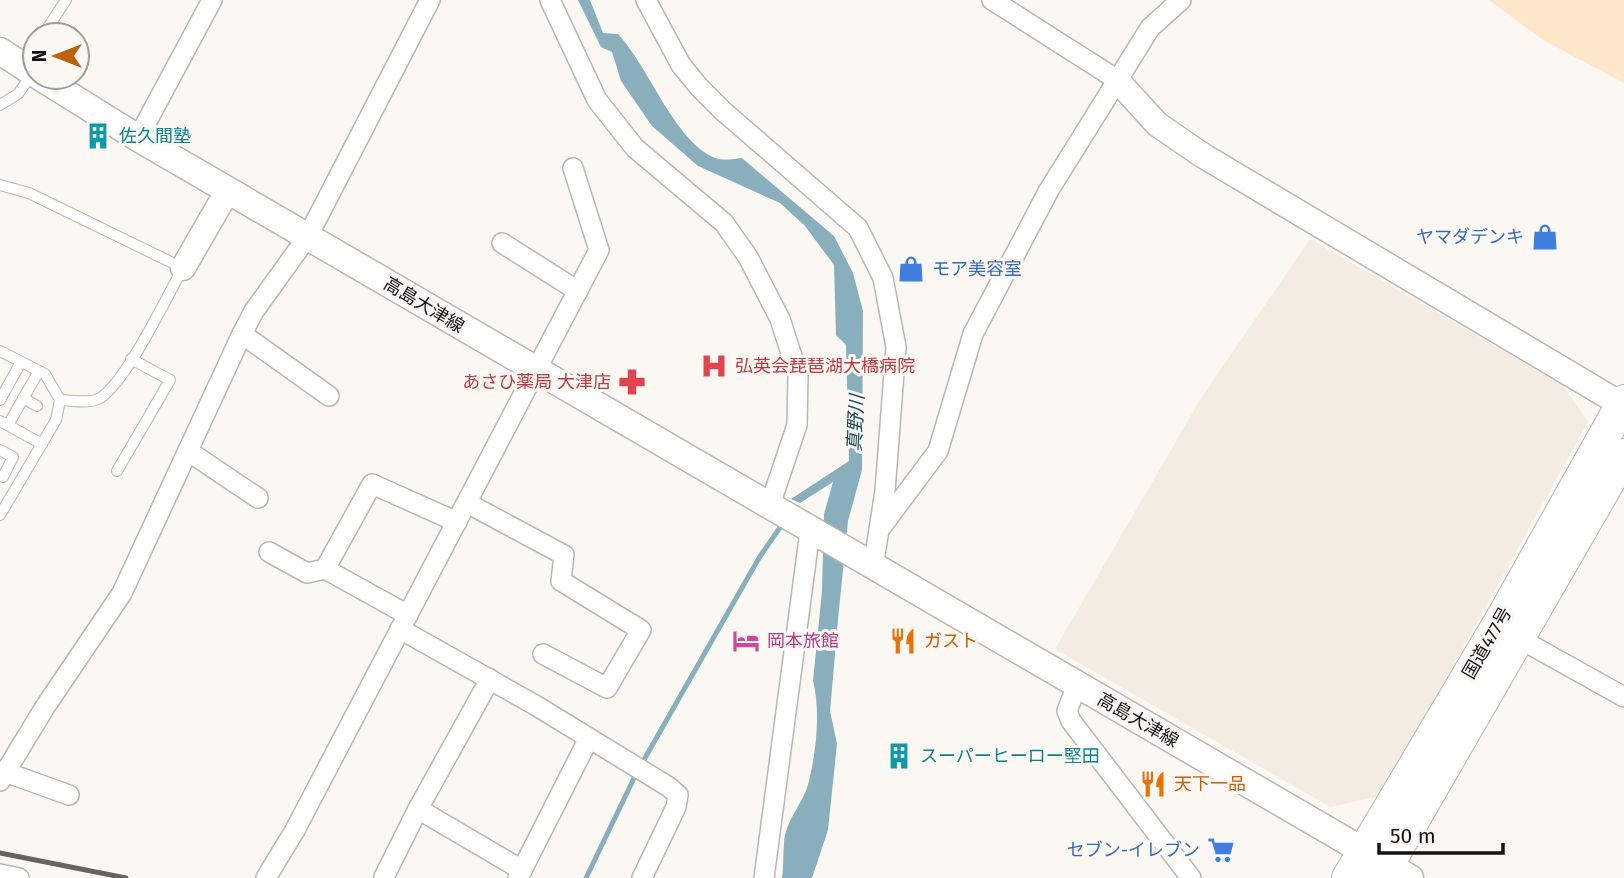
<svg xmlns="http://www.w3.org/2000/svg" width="1624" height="878" font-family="'Fira Sans','Noto Sans JP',sans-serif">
<rect width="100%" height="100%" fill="#fbf8f4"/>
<!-- built -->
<path fill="#f4ebe2" d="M1310,239l253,146 25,37 -207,374 -51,11 -275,-158 145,-249z"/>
<!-- green -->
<path fill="#fee6ca" d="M1489,0h135v83l-81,-43z"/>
<!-- water -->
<path fill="#89aebc" d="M578,0h12l13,33 15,1c31,33 57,108 97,124 7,3 19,1 27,0l92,78 19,37 10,38 -1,159 -14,51 -9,88 -9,102 7,33 -9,86 -16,48h-30c2,-11 1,-36 3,-43 4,-18 18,-33 23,-50 8,-31 13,-74 5,-104l9,-90 2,-77 9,-32 -33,21 -9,-4 58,-38 -3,-116 -10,-10 -2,-70 -29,-39 -25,-23 -82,-37 -46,-40 -31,-45 -9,-29 -11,-5z"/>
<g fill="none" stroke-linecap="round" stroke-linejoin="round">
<!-- stream -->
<g stroke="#89aebc" stroke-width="5">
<path d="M641,765l118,-207 24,-35"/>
<path d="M586,878l50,-104"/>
</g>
<!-- service casing -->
<g stroke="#b9b6b3" stroke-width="12">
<g id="service">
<path d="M43,35l23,-35"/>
<path d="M22,66l13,-20"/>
<path d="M0,105l18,-11 14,-20"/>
<path d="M0,185l29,8 154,75c-16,28 -59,119 -85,131 -10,5 -27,1 -38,1"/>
<path d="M0,351l45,23 15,26 -4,20 -56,95"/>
<path d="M23,398l14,8"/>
<path d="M0,400l21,-38"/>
<path d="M0,421l42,23"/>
<path d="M8,425l31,-54"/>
<path d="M0,450l13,7 -10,20"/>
<path d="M117,471l53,-91 -39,-21"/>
</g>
</g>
<!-- minor casing -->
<g stroke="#b9b6b3" stroke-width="22">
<g id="minor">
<path d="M550,0l47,100 38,48 89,75 24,34 32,62 18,56 -1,50 -28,83"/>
<path d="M646,0l35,65 18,22 24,24 135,117 25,50 13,69 -11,144 -12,77"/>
<path d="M992,0l124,79"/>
<path d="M138,138l74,-138"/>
<path d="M502,243l76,48"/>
<path d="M242,334l87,62"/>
<path d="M188,451l70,47"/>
<path d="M467,503l97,52 -3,26 80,49 -34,58 -64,-34"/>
<path d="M882,526l56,-75 35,-117 76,-144 101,-162 31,-28"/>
<path d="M269,552l38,21 18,-4"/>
<path d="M408,615l-83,-46 47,-85 85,38"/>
<path d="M400,629l135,76 134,82 9,8 -2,12 -34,71"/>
<path d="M1520,639l104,58"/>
<path d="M1077,685l-10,26 4,10 120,157"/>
<path d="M5,772l64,23"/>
<path d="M0,781l45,-74 77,-114 120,-259 12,-23 54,-75 122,-236"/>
<path d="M418,809l104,61"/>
<path d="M0,874l19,4"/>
<path d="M384,877l34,-68 72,-130"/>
<path d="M266,878l29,-48 304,-580 -26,-82"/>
<path d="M518,878l71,-140"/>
<path d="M764,878l46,-347"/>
</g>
</g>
<!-- tertiary casing -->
<g stroke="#b9b6b3" stroke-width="27">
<g id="tertiary">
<path d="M1116,79l41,45 45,31 422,251"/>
<path d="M183,268l45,-78"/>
</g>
</g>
<!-- secondary casing -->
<g stroke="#b9b6b3" stroke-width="29">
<g id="secondary">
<path d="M0,51l35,23"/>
<path d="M40,77l98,61 1272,740"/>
</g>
</g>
<!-- trunk casing -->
<g stroke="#b9b6b3" stroke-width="34">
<g id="trunk">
<path d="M1348,878l153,-258 123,-219"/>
<path d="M1380,878l244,-423"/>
</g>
</g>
<!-- service -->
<use href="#service" stroke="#fff" stroke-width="10"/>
<!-- minor -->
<use href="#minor" stroke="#fff" stroke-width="19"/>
<!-- tertiary -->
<use href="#tertiary" stroke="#fff" stroke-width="24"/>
<!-- secondary -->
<use href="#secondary" stroke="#fff" stroke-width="26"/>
<!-- trunk -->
<use href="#trunk" stroke="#fff" stroke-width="32"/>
<!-- rail -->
<path stroke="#666462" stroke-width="5" d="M0,853l126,25"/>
</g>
<!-- icons -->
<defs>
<g id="building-bare" transform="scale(2.1)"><path d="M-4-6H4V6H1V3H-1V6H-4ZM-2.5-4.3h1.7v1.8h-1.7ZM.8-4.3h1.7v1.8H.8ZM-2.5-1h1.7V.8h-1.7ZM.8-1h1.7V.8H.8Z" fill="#0f9aa8" stroke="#fbf8f4" stroke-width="2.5" paint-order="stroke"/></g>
<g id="shop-bare" transform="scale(2.1)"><path d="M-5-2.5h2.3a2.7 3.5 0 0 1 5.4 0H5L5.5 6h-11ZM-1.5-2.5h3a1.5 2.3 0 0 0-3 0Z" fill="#3f7fe0" stroke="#fbf8f4" stroke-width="2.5" paint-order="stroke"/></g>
<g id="hospital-bare" transform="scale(2.1)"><path d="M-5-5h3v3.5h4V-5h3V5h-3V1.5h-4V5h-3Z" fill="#e0444e" stroke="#fbf8f4" stroke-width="2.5" paint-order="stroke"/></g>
<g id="pharmacy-bare" transform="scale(2.1)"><path d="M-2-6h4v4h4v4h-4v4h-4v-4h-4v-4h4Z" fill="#e0444e" stroke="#fbf8f4" stroke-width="2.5" paint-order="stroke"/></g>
<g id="hotel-bare" transform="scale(2.1)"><path d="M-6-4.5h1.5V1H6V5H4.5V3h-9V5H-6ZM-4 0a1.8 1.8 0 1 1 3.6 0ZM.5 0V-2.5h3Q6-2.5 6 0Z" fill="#d1479c" stroke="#fbf8f4" stroke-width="2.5" paint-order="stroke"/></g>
<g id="restaurant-bare" transform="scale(2.1)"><path d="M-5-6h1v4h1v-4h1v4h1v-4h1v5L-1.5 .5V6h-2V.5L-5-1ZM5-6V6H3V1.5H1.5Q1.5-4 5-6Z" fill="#e8710a" stroke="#fbf8f4" stroke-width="2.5" paint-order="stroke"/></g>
<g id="supermarket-bare" transform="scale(2.1)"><path d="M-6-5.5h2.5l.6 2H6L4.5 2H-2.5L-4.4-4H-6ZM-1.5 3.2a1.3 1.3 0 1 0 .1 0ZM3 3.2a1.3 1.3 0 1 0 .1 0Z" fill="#3f7fe0" stroke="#fbf8f4" stroke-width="2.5" paint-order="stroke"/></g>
</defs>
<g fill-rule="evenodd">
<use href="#building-bare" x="98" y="136"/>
<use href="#shop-bare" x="1545" y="237"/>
<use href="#shop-bare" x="911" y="269"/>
<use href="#hospital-bare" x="714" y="366"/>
<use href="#pharmacy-bare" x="632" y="382"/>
<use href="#hotel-bare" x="746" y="641"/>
<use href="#restaurant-bare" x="903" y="641"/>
<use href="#building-bare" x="899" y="756"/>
<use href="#restaurant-bare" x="1153" y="784"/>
<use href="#supermarket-bare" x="1221" y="850"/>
</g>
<g text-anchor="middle" stroke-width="6" stroke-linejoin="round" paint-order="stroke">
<!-- culture labels -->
<g font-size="18" fill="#0d838f" stroke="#fbf8f4" text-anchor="start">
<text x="119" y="142">佐久間塾</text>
<text x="920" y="762">スーパーヒーロー堅田</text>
</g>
<!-- shop labels -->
<g font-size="18" fill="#366cbe" stroke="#fbf8f4" text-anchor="end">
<text x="1524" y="243">ヤマダデンキ</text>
<text x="932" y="275" text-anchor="start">モア美容室</text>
<text x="1200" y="856">セブン-イレブン</text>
</g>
<!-- street labels -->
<g font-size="18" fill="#141311" stroke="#fbf8f4">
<text transform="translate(424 305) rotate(31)" y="6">高島大津線</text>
<text transform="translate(1487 643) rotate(-60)" y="6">国道477号</text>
<text transform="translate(1138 720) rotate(30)" y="6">高島大津線</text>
</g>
<!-- health labels -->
<g font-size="18" fill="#be3a42" stroke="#fbf8f4" text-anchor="start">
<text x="735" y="372">弘英会琵琶湖大橋病院</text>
<text x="611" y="388" text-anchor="end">あさひ薬局 大津店</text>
</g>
<!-- hotel labels -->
<g font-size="18" fill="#b23c85" stroke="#fbf8f4" text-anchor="start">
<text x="767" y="647">岡本旅館</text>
</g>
<!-- food labels -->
<g font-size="18" fill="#c56008" stroke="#fbf8f4" text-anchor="start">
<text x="924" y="647">ガスト</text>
<text x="1174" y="790">天下一品</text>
</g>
<!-- water labels -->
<g font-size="19" font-style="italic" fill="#164a5a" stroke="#fbf8f4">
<text transform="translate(855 423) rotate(-87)" y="7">真野川</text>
</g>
</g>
<!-- north arrow -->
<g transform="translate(56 56) rotate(270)"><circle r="33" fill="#fbf8f4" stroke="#9f9c99" stroke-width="2"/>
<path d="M0-5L12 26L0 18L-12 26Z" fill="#be6210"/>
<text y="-10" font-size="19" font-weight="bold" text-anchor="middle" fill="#141311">N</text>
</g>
<!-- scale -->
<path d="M1379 843v10h124v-10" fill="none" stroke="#141311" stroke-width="3.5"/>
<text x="1390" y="843" font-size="21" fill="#141311" stroke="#fbf8f4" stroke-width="5" paint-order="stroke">50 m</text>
</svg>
